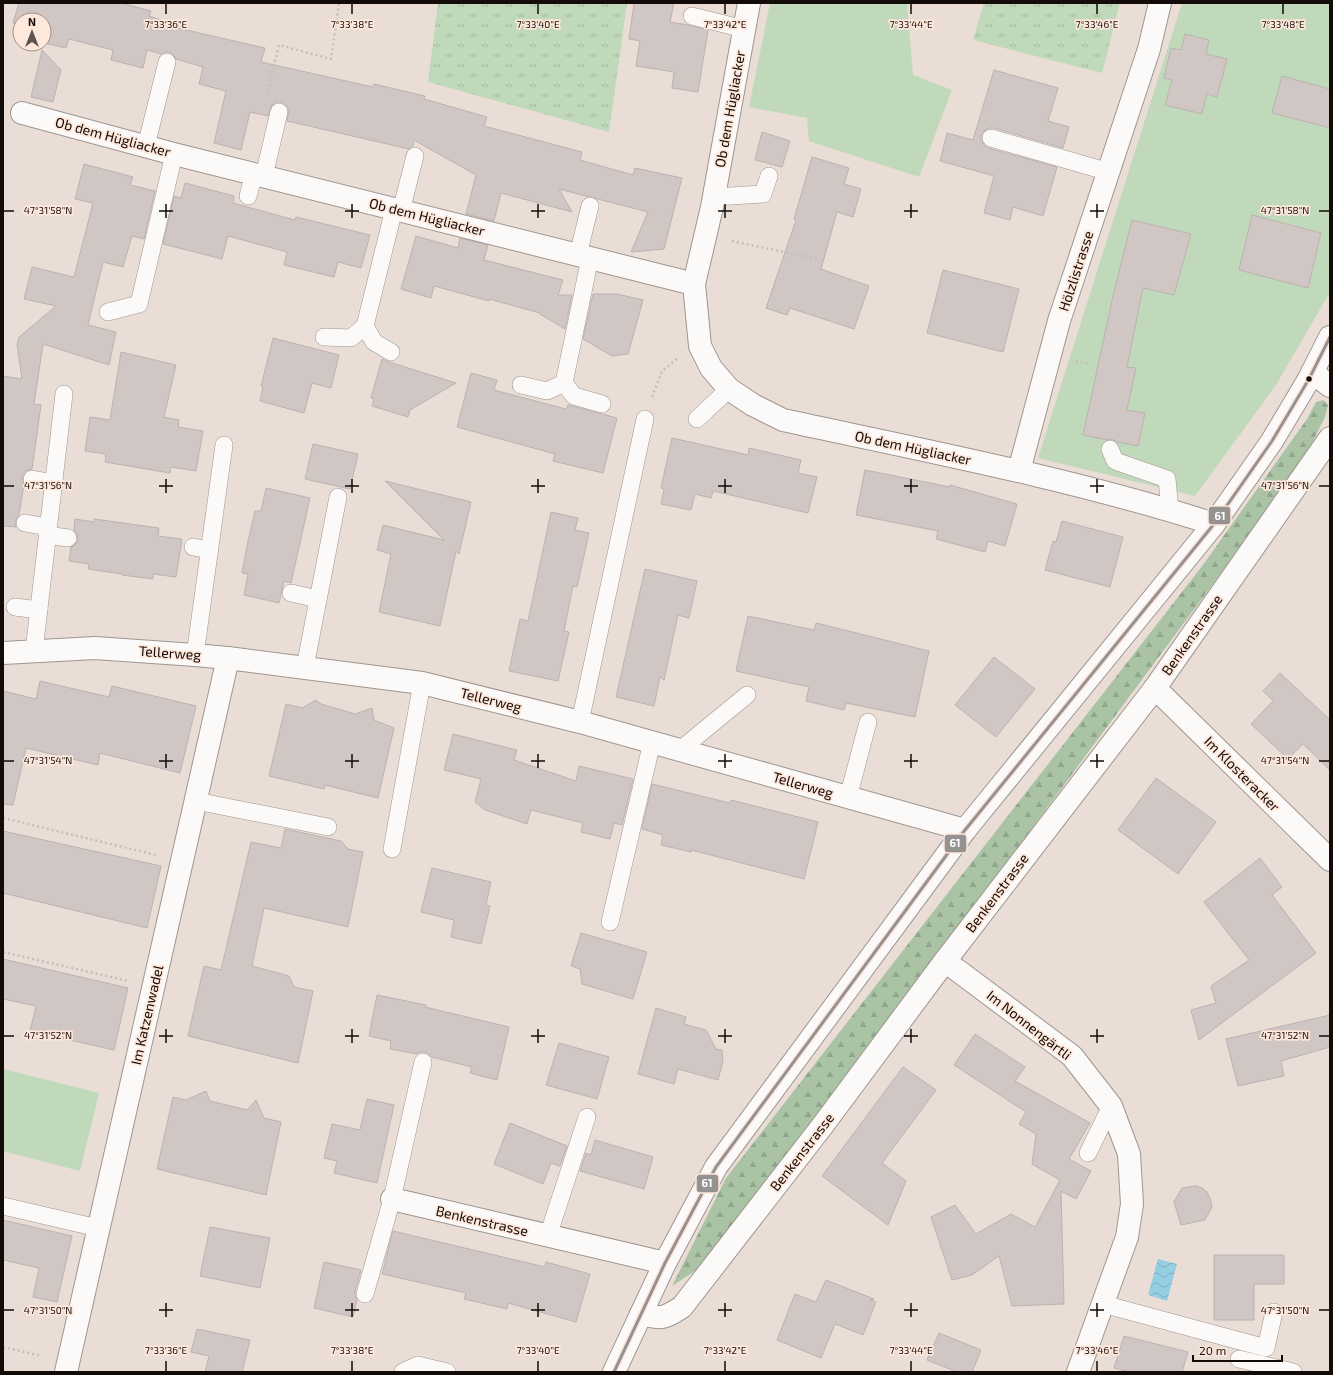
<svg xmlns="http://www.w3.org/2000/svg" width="1333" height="1375" font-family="'Exo 2',sans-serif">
<defs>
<pattern id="grass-tufts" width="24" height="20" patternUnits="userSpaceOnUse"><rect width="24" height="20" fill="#c0d9ba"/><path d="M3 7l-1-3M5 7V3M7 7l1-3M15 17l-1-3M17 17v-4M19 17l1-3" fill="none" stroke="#a4b99e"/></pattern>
<pattern id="forest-firs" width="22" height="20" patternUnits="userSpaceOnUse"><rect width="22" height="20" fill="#a9c3a4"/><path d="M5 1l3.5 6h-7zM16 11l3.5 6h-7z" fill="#90a68c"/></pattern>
<pattern id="water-waves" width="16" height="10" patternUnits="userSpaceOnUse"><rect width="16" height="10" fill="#95cde1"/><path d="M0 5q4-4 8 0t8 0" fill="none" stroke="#7fafc0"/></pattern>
</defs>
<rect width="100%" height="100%" fill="#e9ddd6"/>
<!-- grass -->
<g fill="url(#grass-tufts)">
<path d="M438,3h189l-18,129 -181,-50z"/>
<path d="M984,3h136l-18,70 -129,-33z"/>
</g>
<!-- forest -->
<path fill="url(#forest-firs)" d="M1323,400l5,5 -3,12 -24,48 -589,795 -40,26 54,-108 477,-613 104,-146 9,-17z"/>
<!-- garden -->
<g fill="#c0d9ba">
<path d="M770,3h137l6,72 39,15 -33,87 -110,-36 -2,-23 -58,-11z"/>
<path d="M1182,3h148v289l-54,93 -81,111 -157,-38z"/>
<path d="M3,1069l96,24 -19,78 -77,-20z"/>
</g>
<!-- water -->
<path fill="url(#water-waves)" d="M1158,1259l19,5 -10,37 -19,-6z"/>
<!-- building -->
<g fill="#d0c6c4" stroke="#bcb2b1">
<path d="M19,3h102l30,8 -2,5 24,8v3l92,21 -4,14 112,25 1,-3 51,12 -1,3 63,18 -3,9 98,26 -2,8 53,15 2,-7 47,10 -18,71 -33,3 17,-40 -89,-23 13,23 -71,-19 -7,28 -28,-7 10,-39 -62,-35 -1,6 -4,3 -122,-28 2,-12 -3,-4 -4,-3h-6l-4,3 -4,11 -18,-4 -9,38 -27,-7 12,-52 -27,-7 4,-17 -27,-8 -2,-4 -4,-3h-5l-4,2 -14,-4 -4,18 -32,-8 2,-10 -44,-11 -3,9 -22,-5 2,-10 -2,-1v-12h-24v5l-7,-2z"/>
<path d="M634,3h40l-4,19 18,3 20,5 -10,62 -26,-4 2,-16 -38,-6 4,-25 -11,-2z"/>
<path d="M1185,34l24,6 -3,14 21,5 -10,38 -10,-3 -5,20 -37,-9 7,-25 -8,-2 7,-30 10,2z"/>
<path d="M42,50l19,20 -8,32 -22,-5z"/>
<path d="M994,70l64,18 -10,33 21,6 -6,21 -69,-20h-5l-5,3 -3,5v4l3,5 4,3 69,19 -14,49 -30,-9 -3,13 -26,-7 10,-37 -54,-15 7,-28 26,7z"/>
<path d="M1282,76l48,13v39l-58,-15z"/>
<path d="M762,132l28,9 -8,26 -27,-7z"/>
<path d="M812,157l37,11 -5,16 17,5 -8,28 -16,-5 -16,57 48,17 -15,43 -64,-21 -3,7 -21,-7 30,-88 -2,-1z"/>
<path d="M84,164l49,13 -3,8 25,6 -11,48 -12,-3 -9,31 -20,-5 -15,63 28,7 -7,33 -66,-21 -9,60 7,1 -9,64 -7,2 -3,6 2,7 -5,31 -4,6 1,6 -13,-1v-150l19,3 -5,-35 2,-7 37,-31 -32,-7 8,-32 42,10 19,-74 -18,-4z"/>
<path d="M185,183l49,13 -1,7 62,17 1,-3 74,18 -9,33 -23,-6 -4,15 -50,-12 3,-13 -59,-16 -6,23 -59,-15 11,-48 7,2z"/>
<path d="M1252,215l69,18 -13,55 -69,-18z"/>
<path d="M1132,220l59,14 -17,61 -31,-7 -16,79 9,1 -9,42 18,3 -7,33 -21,-4 -5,-3 -5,1 -24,-5 30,-139z"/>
<path d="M416,236l42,12 2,-10 28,7 -4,15 79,20 -5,15h14l-7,34 -25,-15v-1l-51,-14v2l-55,-15 -3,12 -30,-9z"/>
<path d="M943,270l76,19 -16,63 -76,-19z"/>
<path d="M593,294h24l26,6 -15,54 -16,2 -29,-17z"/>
<path d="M273,338l66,17 -8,33 -19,-5 -8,30 -44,-12 3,-15h-2z"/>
<path d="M121,352l55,13 -12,52 15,3 -1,7 25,4 -7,40 -25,-4 -1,6 -65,-11 1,-8 -21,-3 5,-34 20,3z"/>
<path d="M382,359l4,2 70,22 -46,27 -2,7 -36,-11 2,-7 -3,-1z"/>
<path d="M471,373l26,7 -3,10 72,19 2,-4 49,13 -14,55 -50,-12 2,-7 -98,-27z"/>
<path d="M672,438l76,17 1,-7 52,12 -3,13 19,4 -9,36 -95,-22 -2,7 -16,-4 -4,16 -30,-6 3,-15 -3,-1z"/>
<path d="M313,444l45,10 -8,35 -45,-10z"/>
<path d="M865,470l85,17v-2l67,19 -12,42 -17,-5 -3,11 -49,-13 2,-8 -82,-16z"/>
<path d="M385,481l86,21 -12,52 -3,-3 -16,75 -61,-14 12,-58 -14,-4 6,-25 61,15z"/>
<path d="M266,488l44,10 -19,85 -7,-2 -5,22 -35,-8 4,-21 -6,-1 6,-32 7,-30h6z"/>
<path d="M551,512l27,6 -3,12 14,3 -12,54 -4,-1 -9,45 5,1 -11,49 -49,-10 11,-52 8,2z"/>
<path d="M75,519l19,3v-3l65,9 -1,8 24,3 -6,38 -23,-3v5l-31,-4v-1l-34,-5 1,-5 -20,-3 2,-14 5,-3 2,-4 -1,-6 -3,-4z"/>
<path d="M1062,521l61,16 -13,50 -65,-17 8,-29 3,1z"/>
<path d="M645,569l52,12 -8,37 -11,-3 -14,65 -4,-3 -6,29 -38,-9z"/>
<path d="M748,616l66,14 2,-7 113,28 -14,66 -69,-14 -2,7 -38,-9 3,-14 -73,-16z"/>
<path d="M994,657l41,32 -39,48 -41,-32z"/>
<path d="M1280,673l50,47v50l-27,-26 -15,15 -37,-35 22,-23 -10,-10z"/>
<path d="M40,681l69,16 3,-11 84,20 -16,67 -80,-20 -2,12 -72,-17 -13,57 -10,-1v-113l33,8z"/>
<path d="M316,700l5,4 34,10 17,-6 2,12 20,8 -16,70 -53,-13 -1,4 -55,-13 17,-72 16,4z"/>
<path d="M453,734l64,16 -3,10 62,21 3,-15 54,13 -11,46 -8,-2 -4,16 -29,-7 2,-9 -52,-13 -4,14 -42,-14 -10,-8 6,-23 -37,-9z"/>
<path d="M1156,778l60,44 -38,52 -60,-44z"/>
<path d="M652,784l78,19 1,-3 87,22 -14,57 -113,-29v2l-30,-7 2,-10 -21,-6z"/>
<path d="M285,829l56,12 7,8 15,3 -15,75 -84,-19 -12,58 37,10 5,11 19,4 -15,72 -110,-27 16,-70 17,4 30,-128 30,6z"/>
<path d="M3,831l158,35 -14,62 -144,-35z"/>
<path d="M1260,858l22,29 -10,8 44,58 -117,87 -8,-30 25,-7 -5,-17 38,-26 -45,-58z"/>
<path d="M432,868l59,14 -5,23 4,1 -9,38 -30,-7 3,-17 -33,-8z"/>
<path d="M581,933l66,19 -14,47 -51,-15 -2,-15 -9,-3z"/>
<path d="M3,959l125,29 -14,62 -84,-19 6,-25 -33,-7z"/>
<path d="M377,995l49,10 -1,2 84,20 -12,53 -27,-7 2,-6 -40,-10 -6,-5h-6l-3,2 -27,-5 1,-8 -22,-5z"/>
<path d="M656,1008l30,9 -2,7 22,6 10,19 6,1 1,11 -5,19 -40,-11 -4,15 -36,-10z"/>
<path d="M1330,1015v32l-49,14 3,15 -46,10 -12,-47z"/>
<path d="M975,1034l50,33 -10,14 75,42 -21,36 22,12 -15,28 -15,-8 3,113 -52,2 -13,-50 -27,19 -20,5 -21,-63 24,-12 21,29 35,-20 24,13 25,-47 -28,-16 4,-30 -17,-10 7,-12 -72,-47z"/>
<path d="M559,1043l50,14 -12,42 -51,-14z"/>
<path d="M903,1067l33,23 -54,73 24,18 -18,44 -66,-49z"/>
<path d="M206,1091l4,10 37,9 9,-10 8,18 17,4 -15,73 -109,-26 16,-72 13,3z"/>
<path d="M367,1099l27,6 -17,78 -43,-10 3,-12 -13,-3 8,-34 28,6z"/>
<path d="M510,1123l57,23 -7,20 -9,-3 -8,21 -49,-20z"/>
<path d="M595,1140l58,17 -9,32 -64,-18 6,-18 5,2z"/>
<path d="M1196,1186l6,2 5,4 3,6 2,9 -7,13 -24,5 -7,-23 8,-14z"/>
<path d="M3,1220l69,16 -15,66 -24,-5 6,-29 -36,-8z"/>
<path d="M210,1227l60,11 -10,50 -60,-12z"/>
<path d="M393,1231l152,36 1,-5 44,12 -14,48 -68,-19 -1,6 -43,-10 2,-6 -84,-19z"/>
<path d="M1214,1255h70v29h-30v36h-40z"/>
<path d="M324,1262l37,8 -6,21v5l2,4 -4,17 -39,-9z"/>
<path d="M826,1280l48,19 -4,1 6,2 -13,33 -28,-11 -14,34 -44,-18 18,-46 21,8z"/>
<path d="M197,1329l53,11 -8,32h-37l4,-16 -18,-4z"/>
<path d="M939,1333l42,17 -9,22h-15l-30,-12z"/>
<path d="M1124,1336l64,16 -6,20h-53l-15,-4z"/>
</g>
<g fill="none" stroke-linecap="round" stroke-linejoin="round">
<!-- lane casing -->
<g stroke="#9e9690" stroke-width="18">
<g id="lane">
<path d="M692,16l52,13"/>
<path d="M991,138l118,34"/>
<path d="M146,146l21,-84"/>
<path d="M264,176l15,-64"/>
<path d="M248,196l6,-22"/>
<path d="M714,197l49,-3 6,-18"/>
<path d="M401,211l14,-55"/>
<path d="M578,255l12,-49"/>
<path d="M590,258l-26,125 10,13 28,8"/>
<path d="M108,312l31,-8 35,-150"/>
<path d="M324,337l27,1 14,-12"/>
<path d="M391,352l-17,-10 -9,-16 29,-117"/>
<path d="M521,385l26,6 17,-8"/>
<path d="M697,419l32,-30"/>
<path d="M1110,449l5,12 52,18 3,31"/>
<path d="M32,479l22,4"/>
<path d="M25,523l23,4"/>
<path d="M47,535l21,3"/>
<path d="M193,547l17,3"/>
<path d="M291,593l27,6"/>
<path d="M15,607l24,3"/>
<path d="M34,651l30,-257"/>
<path d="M195,655l29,-210"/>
<path d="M305,667l33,-170"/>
<path d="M580,722l65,-303"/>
<path d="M680,750l67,-55"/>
<path d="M848,798l20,-76"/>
<path d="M196,801l132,26"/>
<path d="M392,849l30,-166"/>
<path d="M610,922l42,-180"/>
<path d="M1088,1153l23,-47"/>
<path d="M3,1206l95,22"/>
<path d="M548,1236l39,-119"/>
<path d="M365,1294l27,-95 31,-137"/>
<path d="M1103,1304l163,44 8,-36"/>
<path d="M1239,1359l54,13"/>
<path d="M403,1372l15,-7 29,7"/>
</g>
</g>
<!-- street casing -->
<g stroke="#9e9690" stroke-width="24">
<g id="street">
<path d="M749,3l-37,204 -18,77 6,62 11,22 18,21 24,16 30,15c144,31 290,59 431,104"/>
<path d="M22,113l152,41 520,130"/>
<path d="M1312,372l18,14"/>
<path d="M1019,471l40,-150 90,-272 11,-46"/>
<path d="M3,653l92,-5 100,7 33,3 194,25 158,39 385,108"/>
<path d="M1155,688l175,172"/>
<path d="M945,961l127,95 39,50 18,48 3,50 -5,33 -49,135"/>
<path d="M392,1199l273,64"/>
<path d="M641,1314c22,5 22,5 41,-7l141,-182 122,-164 210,-273 175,-250"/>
<path d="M66,1372l162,-714"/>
<path d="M614,1372l51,-109 51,-96 249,-337 249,-306 58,-83 37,-62 21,-42"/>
</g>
</g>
<!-- path -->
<g stroke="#c4bfbc" stroke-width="2.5" stroke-dasharray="2 3" stroke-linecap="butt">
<path d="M268,91l11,-46 52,14 8,-56"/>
<path d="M732,241l85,18"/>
<path d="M1076,361l13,3"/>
<path d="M652,397l10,-26 15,-12"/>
<path d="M3,818l153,37"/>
<path d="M3,952l125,29"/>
<path d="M3,1347l39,9"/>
</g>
<!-- lane -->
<use href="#lane" stroke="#fcfaf9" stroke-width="17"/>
<!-- street -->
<use href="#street" stroke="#fcfaf9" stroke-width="22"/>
<!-- bus-1 casing -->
<g stroke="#fee7db" stroke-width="6">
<path id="bus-1" d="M614,1372l51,-109 51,-96 249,-337 249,-306 58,-83 37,-62 21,-42"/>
</g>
<!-- bus-1 -->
<use href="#bus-1" stroke="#949392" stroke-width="3"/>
</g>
<!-- ticks -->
<path fill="none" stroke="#120b07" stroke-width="1.5" d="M166,4v10M352,4v10M538,4v10M725,4v10M911,4v10M1097,4v10M1283,4v10M166,204v14M352,204v14M538,204v14M725,204v14M911,204v14M1097,204v14M4,211h10M159,211h14M345,211h14M531,211h14M718,211h14M904,211h14M1090,211h14M1319,211h10M166,479v14M352,479v14M538,479v14M725,479v14M911,479v14M1097,479v14M4,486h10M159,486h14M345,486h14M531,486h14M718,486h14M904,486h14M1090,486h14M1319,486h10M166,754v14M352,754v14M538,754v14M725,754v14M911,754v14M1097,754v14M4,761h10M159,761h14M345,761h14M531,761h14M718,761h14M904,761h14M1090,761h14M1319,761h10M166,1029v14M352,1029v14M538,1029v14M725,1029v14M911,1029v14M1097,1029v14M4,1036h10M159,1036h14M345,1036h14M531,1036h14M718,1036h14M904,1036h14M1090,1036h14M1319,1036h10M166,1303v14M352,1303v14M538,1303v14M725,1303v14M911,1303v14M1097,1303v14M4,1310h10M159,1310h14M345,1310h14M531,1310h14M718,1310h14M904,1310h14M1090,1310h14M1319,1310h10M166,1361v10M352,1361v10M538,1361v10M725,1361v10M911,1361v10M1097,1361v10"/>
<!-- markers -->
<circle fill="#120b07" stroke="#fee7db" stroke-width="1.5" cx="1309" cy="379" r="3.5"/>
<g text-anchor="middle" stroke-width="3.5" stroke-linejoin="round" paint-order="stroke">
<!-- street labels -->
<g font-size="14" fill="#120b07" stroke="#fee7db">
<text transform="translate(730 109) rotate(-80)" y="5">Ob dem Hügliacker</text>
<text transform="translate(113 137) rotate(15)" y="5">Ob dem Hügliacker</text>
<text transform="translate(427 217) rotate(14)" y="5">Ob dem Hügliacker</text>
<text transform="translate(1076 271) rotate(-72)" y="5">Hölzlistrasse</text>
<text transform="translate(913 448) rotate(12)" y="5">Ob dem Hügliacker</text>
<text transform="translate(1192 635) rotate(-55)" y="5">Benkenstrasse</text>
<text transform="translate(170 653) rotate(4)" y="5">Tellerweg</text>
<text transform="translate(491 700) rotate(14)" y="5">Tellerweg</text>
<text transform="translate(1242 774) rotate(45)" y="5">Im Klosteracker</text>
<text transform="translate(803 785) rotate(16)" y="5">Tellerweg</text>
<text transform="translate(997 893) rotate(-53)" y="5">Benkenstrasse</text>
<text transform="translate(147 1015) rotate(-77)" y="5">Im Katzenwadel</text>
<text transform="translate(1029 1025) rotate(38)" y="5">Im Nonnengärtli</text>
<text transform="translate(802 1152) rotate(-52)" y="5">Benkenstrasse</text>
<text transform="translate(482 1221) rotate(13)" y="5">Benkenstrasse</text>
</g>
</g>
<g font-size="10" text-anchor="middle" fill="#120b07" stroke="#fee7db" stroke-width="3.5" stroke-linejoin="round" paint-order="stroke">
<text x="166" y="28">7°33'36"E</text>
<text x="352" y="28">7°33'38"E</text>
<text x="538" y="28">7°33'40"E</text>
<text x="725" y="28">7°33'42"E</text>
<text x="911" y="28">7°33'44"E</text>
<text x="1097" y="28">7°33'46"E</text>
<text x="1283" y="28">7°33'48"E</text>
<text x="48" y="214">47°31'58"N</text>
<text x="1285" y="214">47°31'58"N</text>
<text x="48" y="489">47°31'56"N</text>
<text x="1285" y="489">47°31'56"N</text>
<text x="48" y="764">47°31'54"N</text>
<text x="1285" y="764">47°31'54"N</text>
<text x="48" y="1039">47°31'52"N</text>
<text x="1285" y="1039">47°31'52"N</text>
<text x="48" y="1314">47°31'50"N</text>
<text x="1285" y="1314">47°31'50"N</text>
<text x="166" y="1354">7°33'36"E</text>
<text x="352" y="1354">7°33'38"E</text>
<text x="538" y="1354">7°33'40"E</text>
<text x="725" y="1354">7°33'42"E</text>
<text x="911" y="1354">7°33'44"E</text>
<text x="1097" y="1354">7°33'46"E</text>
</g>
<g stroke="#fee7db" stroke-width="1.5">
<rect x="1208" y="506" width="23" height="19" rx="4" fill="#949392"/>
<rect x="944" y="834" width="23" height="19" rx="4" fill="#949392"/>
<rect x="696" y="1174" width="23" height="19" rx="4" fill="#949392"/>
</g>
<g font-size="11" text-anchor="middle" font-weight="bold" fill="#fff">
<text x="1220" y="520">61</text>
<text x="955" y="847">61</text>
<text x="707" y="1187">61</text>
</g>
<!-- border -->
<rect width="1333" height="1375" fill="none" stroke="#120b07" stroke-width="8"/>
<!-- north arrow -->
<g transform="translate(32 32)"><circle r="19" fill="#fee7db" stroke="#a08f86"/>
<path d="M0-3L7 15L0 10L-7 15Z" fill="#5d544f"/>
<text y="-6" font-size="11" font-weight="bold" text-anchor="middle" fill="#120b07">N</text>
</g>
<!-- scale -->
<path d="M1193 1355v6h89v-6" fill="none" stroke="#120b07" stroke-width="2"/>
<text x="1199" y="1355" font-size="12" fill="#120b07" stroke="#fee7db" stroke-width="3" paint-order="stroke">20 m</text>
</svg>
